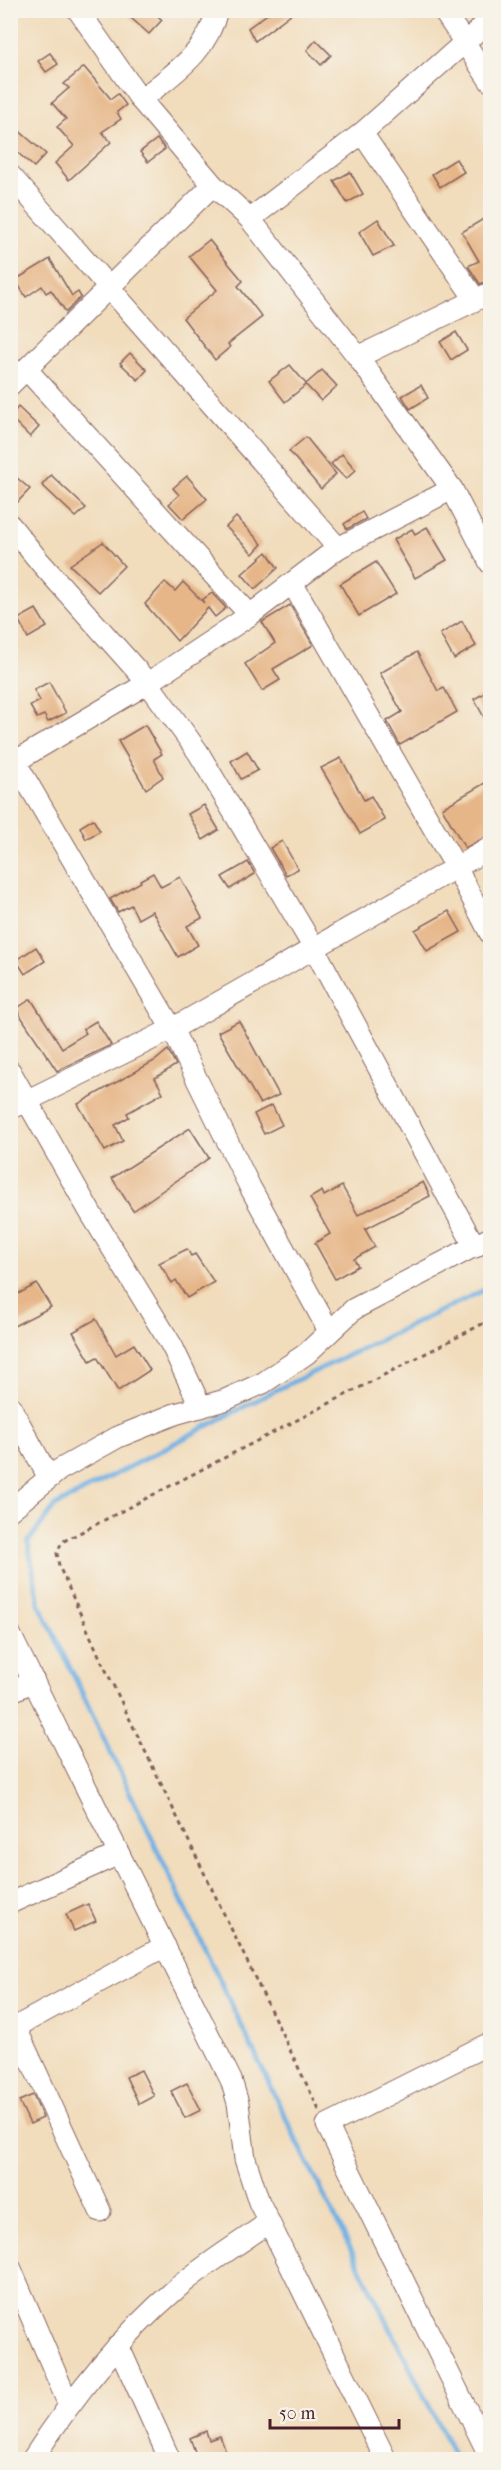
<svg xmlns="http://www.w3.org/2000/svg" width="501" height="2470" font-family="'IM FELL French Canon',serif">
<rect width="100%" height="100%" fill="#f7f3e8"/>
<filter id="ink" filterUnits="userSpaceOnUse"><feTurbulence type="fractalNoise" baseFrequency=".0167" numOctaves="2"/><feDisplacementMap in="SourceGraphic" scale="12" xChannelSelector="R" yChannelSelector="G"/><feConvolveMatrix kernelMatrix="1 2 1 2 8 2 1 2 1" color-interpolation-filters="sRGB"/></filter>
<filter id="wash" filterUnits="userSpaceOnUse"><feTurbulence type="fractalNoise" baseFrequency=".008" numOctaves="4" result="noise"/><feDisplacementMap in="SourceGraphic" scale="24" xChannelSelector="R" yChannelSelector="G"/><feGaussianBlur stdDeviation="1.35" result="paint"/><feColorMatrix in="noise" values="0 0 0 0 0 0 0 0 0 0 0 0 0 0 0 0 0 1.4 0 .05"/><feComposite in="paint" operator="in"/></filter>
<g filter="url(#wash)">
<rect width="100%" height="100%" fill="#f1dcbb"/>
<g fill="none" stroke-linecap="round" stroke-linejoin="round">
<!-- stream -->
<path stroke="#6fb0e3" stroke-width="5" d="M456,2460l-164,-329 -253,-528 -11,-61 27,-36 23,-12 194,-102 218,-105"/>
</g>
<g id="blocks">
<!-- building -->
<g fill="#e6b688">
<path d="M122,10h30l10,10 -13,14z"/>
<path d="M273,10h23l-41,31 -7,-13z"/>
<path d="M316,40l15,15 -10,10 -14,-15z"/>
<path d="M50,53l8,11 -12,8 -8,-11z"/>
<path d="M84,67l27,32 7,-5 8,11 -9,7 4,7 -19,13 9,10 -42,38 -14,-17 19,-17 -17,-19 9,-8 -14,-16 17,-15 -5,-4z"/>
<path d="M10,123l36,31 -12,13 -24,-21z"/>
<path d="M157,139l8,10 -17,13 -8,-10z"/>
<path d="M456,159l8,13 -24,15 -8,-13z"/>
<path d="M350,172l13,22 -16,9 -13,-22z"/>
<path d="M490,215v65l-10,4 -12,-18 11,-5 -17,-29z"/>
<path d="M378,219l16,27 -21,10 -14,-24z"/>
<path d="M209,240l34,41 -5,5 24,31 -34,27 2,3 -15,13 -32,-42 34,-28 -28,-34z"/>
<path d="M50,259l22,37 6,-4 3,5 -15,15 -15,-22 -5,3 -4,-7 -16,11 -11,-17z"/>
<path d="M456,332l11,18 -16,10 -11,-18z"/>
<path d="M130,353l17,17 -9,10 -18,-17z"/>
<path d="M290,365l16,19 16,-14 15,16 -16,15 -15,-16 -21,17 -16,-21z"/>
<path d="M421,385l7,13 -18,11 -8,-13z"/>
<path d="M18,407l21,20 -9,10 -20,-20z"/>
<path d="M306,437l30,37 -15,15 -32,-38z"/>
<path d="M342,454l14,16 -10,9 -15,-15z"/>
<path d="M10,472l20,17 -20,21z"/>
<path d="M51,475l35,33 -10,9 -34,-32z"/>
<path d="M187,476l20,23 -24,20 -14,-15 10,-9 -6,-7z"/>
<path d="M362,512l4,7 -19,10 -3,-5z"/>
<path d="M236,517l26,27 -9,10 -27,-27z"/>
<path d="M427,527l20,33 -32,18 -22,-38 19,-11 3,5z"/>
<path d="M103,542l21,24 -26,26 -28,-27z"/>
<path d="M267,552l11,16 -23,21 -13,-15z"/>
<path d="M376,562l20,32 -37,22 -19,-32z"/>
<path d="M165,582l10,9 8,-9 21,21 -2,-3 10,-7 14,15 -11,9 -7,-9 -31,33 -32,-37z"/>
<path d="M290,605l23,40 -40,24 7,11 -18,11 -17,-27 30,-21 -13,-21z"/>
<path d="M36,609l11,18 -19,11 -10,-19z"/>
<path d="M462,621l14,25 -22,13 -14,-25z"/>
<path d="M417,652l21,39 6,-3 13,24 -57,33 -13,-24 15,-9 -22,-39z"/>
<path d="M49,682l17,31 -18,9 -4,-7 -7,3 -7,-12 10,-5 -6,-11z"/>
<path d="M490,690v38l-16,-29z"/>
<path d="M145,725l17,29 -8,5 9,18 -17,12 -28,-48z"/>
<path d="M247,751l11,19 -17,9 -10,-18z"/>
<path d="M341,758l23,42 7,-4 14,24 -25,14 -39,-66z"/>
<path d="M490,780v55l-25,13 -23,-40z"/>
<path d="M204,805l15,25 -16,10 -15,-26z"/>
<path d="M93,819l7,12 -14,8 -6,-12z"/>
<path d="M282,841l16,28 -12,6 -16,-27z"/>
<path d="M248,862l7,12 -25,15 -8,-12z"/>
<path d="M153,873l8,14 19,-10 22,41 -15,8 11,19 -20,12 -26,-46 -14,8 -7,-14 -13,7 -8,-13 31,-17 -1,-2z"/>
<path d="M449,911l12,21 -34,19 -12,-21z"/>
<path d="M36,947l9,14 -20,13 -9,-14z"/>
<path d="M31,999l31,49 24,-15 -3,-4 13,-8 15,24 -54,26 -41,-62z"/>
<path d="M239,1021l40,74 -19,9 -42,-72z"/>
<path d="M168,1050l8,15 -21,13 8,15 -36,20 2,4 -14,8 8,16 -18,10 -27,-47 78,-44z"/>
<path d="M272,1105l10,20 -18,9 -10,-20z"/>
<path d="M190,1128l19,30 -76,53 -21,-33z"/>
<path d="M423,1182l7,14 -65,33 10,18 -21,12 4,7 -23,13 -20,-36 15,-9 -20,-36 12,-7 2,5 18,-10 16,29z"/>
<path d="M187,1249l4,7 4,-2 19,28 -27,16 -11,-18 -4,3 -13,-20z"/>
<path d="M37,1284l14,23 -41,21v-30z"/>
<path d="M96,1319l20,36 18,-11 16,26 -32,21 -21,-34 -7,4 -17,-29z"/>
<path d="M88,1904l8,17 -22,10 -8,-17z"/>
<path d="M141,2070l13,26 -15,8 -13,-27z"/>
<path d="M187,2083l14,27 -16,8 -14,-27z"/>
<path d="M33,2095l10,23 -13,6 -11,-23z"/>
<path d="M206,2431l3,9 11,-4 9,24h-31l-8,-22z"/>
</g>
</g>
</g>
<g filter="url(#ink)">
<use href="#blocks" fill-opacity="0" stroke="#84615d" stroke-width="1.5"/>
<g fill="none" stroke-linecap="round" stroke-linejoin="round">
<!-- minor casing -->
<g stroke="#84615d" stroke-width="23">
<g id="minor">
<path d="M78,10l63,90 72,85 37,34 108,138 94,132 38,74"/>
<path d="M443,10l47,71"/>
<path d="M141,100c33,-28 66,-46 76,-90"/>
<path d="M362,133l113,166"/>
<path d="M10,175l328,373"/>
<path d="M250,219l112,-86 128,-113"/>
<path d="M358,357l132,-64"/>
<path d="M28,371l222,244"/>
<path d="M10,385l203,-200"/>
<path d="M10,525l30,37 108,121 50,69 116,196 161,299"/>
<path d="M292,583l164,284 34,66"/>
<path d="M10,753l162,276 78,158 79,144"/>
<path d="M16,761l132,-78 102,-68 88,-67 114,-59"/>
<path d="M10,1071l80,141 82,134 29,61"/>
<path d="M10,1109l162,-80 318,-181"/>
<path d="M10,1406l39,72"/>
<path d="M10,1510l49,-40 59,-33 57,-23 50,-14 38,-17 43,-29 48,-45 136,-71"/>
<path d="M10,1634l221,446 7,23 7,56 14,43 127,258"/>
<path d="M10,1692l24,-11"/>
<path d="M10,1903l109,-49"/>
<path d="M16,2028l84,183"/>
<path d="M10,2030l155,-84"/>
<path d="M490,2043l-163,82 163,332"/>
<path d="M10,2267l59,138"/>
<path d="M118,2345l52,115"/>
<path d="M32,2460c41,-64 87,-122 144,-171 29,-25 63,-45 93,-67"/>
</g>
</g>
<!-- path -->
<path stroke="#84615d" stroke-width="3" stroke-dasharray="4.5 4.5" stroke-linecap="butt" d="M319,2110l-218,-450 -42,-94 -2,-13 5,-11 428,-222"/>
<!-- minor -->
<use href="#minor" stroke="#fff" stroke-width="21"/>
</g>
</g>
<!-- margin -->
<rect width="501" height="2470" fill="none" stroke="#f7f3e8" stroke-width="36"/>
<!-- scale -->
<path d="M270 2419v9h129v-9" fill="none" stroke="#4a1f2b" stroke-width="3"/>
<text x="279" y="2419" font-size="18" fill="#4a1f2b" stroke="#f7f3e8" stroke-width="4.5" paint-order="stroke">50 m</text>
</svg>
